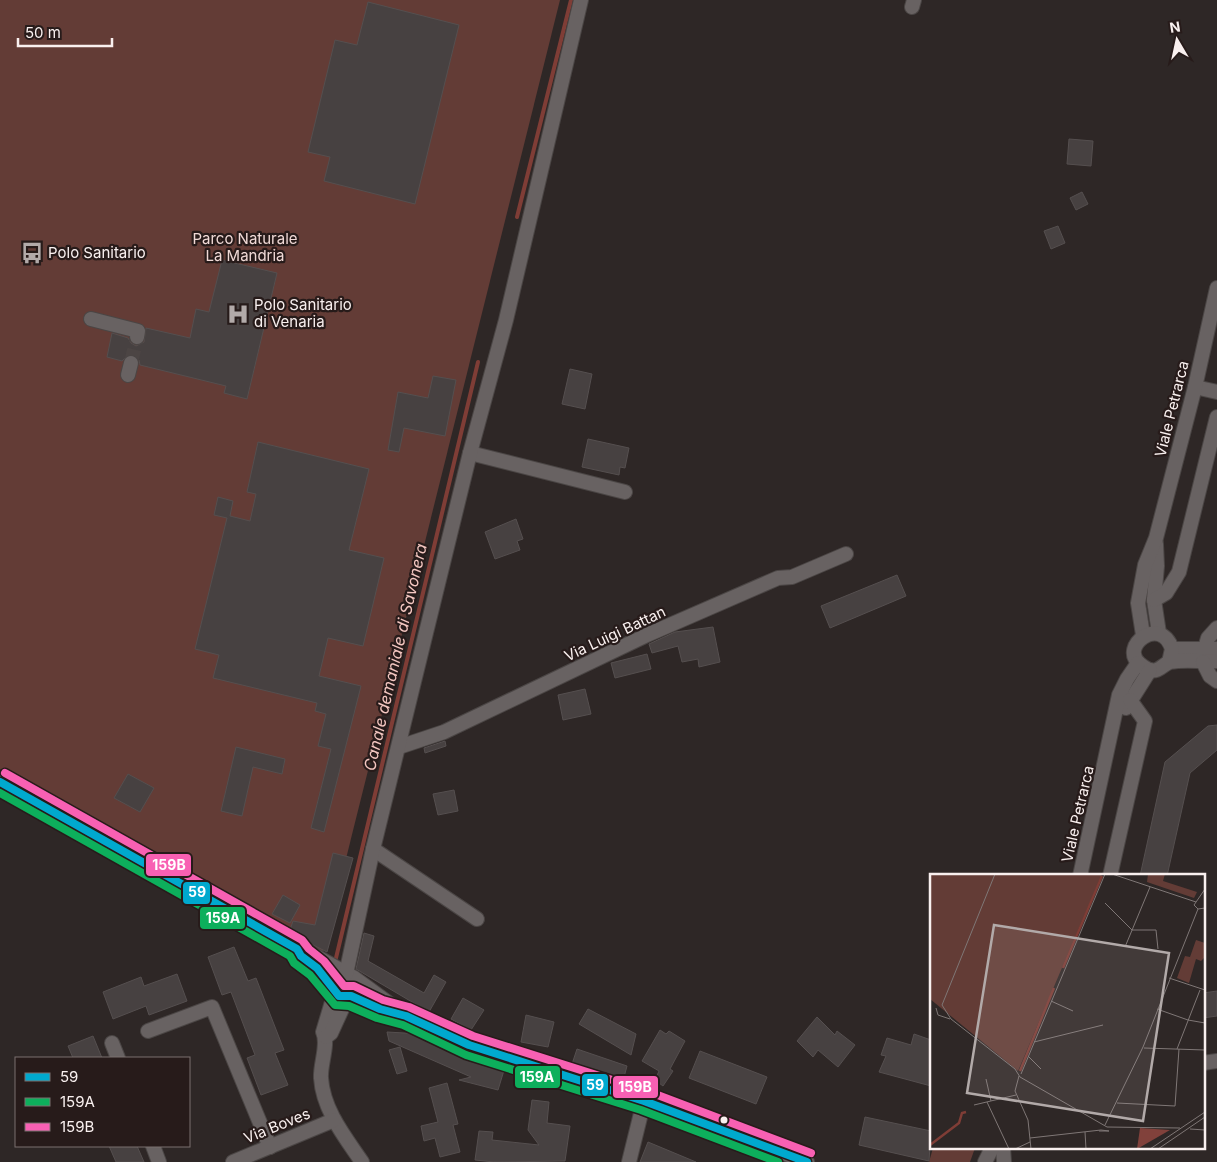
<svg xmlns="http://www.w3.org/2000/svg" width="1217" height="1162" font-family="Inter,sans-serif">
<rect width="100%" height="100%" fill="#2e2726"/>
<!-- green -->
<g fill="#633c36">
<path d="M0,0h560l-238,955 -322,-186z"/>
<path d="M933,1148h42l-5,14h-41z"/>
</g>
<g fill="none" stroke-linecap="round" stroke-linejoin="round">
<!-- stream -->
<g stroke="#7f3d36" stroke-width="4">
<path d="M517,217l54,-217"/>
<path d="M336,958l142,-596"/>
</g>
</g>
<!-- building -->
<g fill="#474141" stroke="#554f4f">
<path d="M368,2l91,23 -44,179 -91,-23 6,-24 -22,-5 27,-112 22,5z"/>
<path d="M1069,139l24,2 -2,25 -24,-2z"/>
<path d="M1082,192l6,12 -12,6 -6,-12z"/>
<path d="M1058,226l7,17 -14,6 -7,-18z"/>
<path d="M222,260l55,13 -30,126 -23,-6 2,-7 -86,-21 -1,-5 -5,-5h-6l-6,6 -15,-4 5,-24 16,5 3,5 5,3 8,-4 2,-14 44,10 6,-29 13,3z"/>
<path d="M570,369l22,5 -7,35 -23,-5z"/>
<path d="M433,376l23,4 -11,56 -41,-8 -5,24 -11,-2 10,-58 30,6z"/>
<path d="M588,439l41,9 -4,20 -5,-1 -1,8 -37,-8z"/>
<path d="M258,442l111,27 -20,81 35,8 -21,88 -35,-8 -9,38 42,10 -37,146 -13,-4 20,-79 -13,-3 8,-32 -11,-3 2,-8 -104,-25 6,-23 -24,-6 32,-131 -13,-3 4,-18 15,4 -3,15 20,5 6,-27 -9,-2z"/>
<path d="M516,519l7,20 -6,2 3,9 -25,9 -10,-27z"/>
<path d="M897,575l9,21 -76,32 -9,-22z"/>
<path d="M713,627l7,35 -21,5 -1,-8 -16,3 -4,-16 -26,7 -3,-9 26,-12z"/>
<path d="M647,654l4,15 -36,9 -4,-15z"/>
<path d="M585,689l6,25 -28,6 -5,-25z"/>
<path d="M1217,725v25l-27,23 -23,103h-27l25,-114 43,-36z"/>
<path d="M445,741l1,5 -21,7 -1,-5z"/>
<path d="M236,747l49,12 -3,15 -29,-7 -11,49 -21,-5z"/>
<path d="M128,774l26,14 -14,24 -26,-14z"/>
<path d="M454,790l4,21 -20,4 -5,-21z"/>
<path d="M333,853l20,5 -26,94 -38,-19 4,-12 22,4z"/>
<path d="M283,895l17,10 -10,18 -18,-9z"/>
<path d="M364,933l10,3 -6,25 56,32 10,-18 12,7 -17,30 -73,-43z"/>
<path d="M234,947l14,34 8,-3 28,72 -9,3 13,32 -27,10 -14,-37 8,-3 -24,-63 -9,3 -14,-38z"/>
<path d="M177,974l10,27 -38,14 -3,-9 -33,13 -10,-27 38,-15 3,9z"/>
<path d="M1217,991v25l-14,2v-25z"/>
<path d="M463,998l21,12 -13,20 -20,-11z"/>
<path d="M588,1009l48,25 -5,21 -52,-31z"/>
<path d="M526,1015l28,7 -6,25 -27,-5z"/>
<path d="M817,1017l18,18 2,-4 18,14 -17,22 -20,-17 -5,7 -16,-16z"/>
<path d="M660,1030l6,4 3,-3 16,10 -15,28 3,2 -10,15 -8,-6 4,-9 -17,-10z"/>
<path d="M387,1032l35,2 44,20 -1,2 40,11 -7,23 -39,-10 12,-3 -82,-36z"/>
<path d="M914,1034l17,6v46l-52,-14 7,-16 -5,-1 6,-17 24,7z"/>
<path d="M93,1036l9,22h-29l-5,-12z"/>
<path d="M400,1047l7,24 -10,3 -8,-24z"/>
<path d="M577,1049l50,17 -4,15 -51,-17z"/>
<path d="M700,1051l67,26 -11,27 -67,-26z"/>
<path d="M447,1083l11,41 -5,1 7,27 -20,5 -5,-19 -11,3 -3,-15 17,-4 -9,-34z"/>
<path d="M532,1100l17,2 -2,21 23,3 -5,35 -71,1 -19,-2 4,-29 14,1 -1,8 47,5 -11,-15z"/>
<path d="M865,1117l66,14 -2,30 -70,-16z"/>
<path d="M648,1142l48,20h-56z"/>
<path d="M109,1146h28l7,16h-28z"/>
</g>
<g fill="none" stroke-linecap="round" stroke-linejoin="round">
<!-- minor-tunnel -->
<path stroke="#4c4544" stroke-width="14" stroke-dasharray="14 7" stroke-linecap="butt" d="M131,363l6,-26"/>
<!-- minor casing -->
<g stroke="#4b4645" stroke-width="16">
<g id="minor">
<path d="M912,7l2,-7"/>
<path d="M91,319l47,12 -1,6"/>
<path d="M128,375l3,-12"/>
<path d="M1195,387l22,5"/>
<path d="M470,453l155,39"/>
<path d="M1156,544l1,22 -3,34 5,33"/>
<path d="M1154,600l12,-7 13,-21 38,-155"/>
<path d="M1143,635l-5,-32 7,-38 11,-27 39,-151 22,-99"/>
<path d="M1205,648l3,-10 9,-10"/>
<path d="M1172,649h45"/>
<path d="M1169,662l3,-13c-11,-35 -54,-2 -32,15 2,2 7,5 9,6 10,3 14,-6 21,-8 15,-3 32,0 47,-1"/>
<path d="M1203,662l7,14 7,5"/>
<path d="M1126,708l24,-38"/>
<path d="M399,747l45,-15 203,-97 131,-57 14,-1 54,-23"/>
<path d="M0,782l297,167 8,1 48,27 53,39 63,29 175,56 163,61"/>
<path d="M373,849l104,70"/>
<path d="M1080,876l39,-181 8,-16 11,-16"/>
<path d="M1110,876l35,-155 -15,-21"/>
<path d="M303,957l14,11 22,28c12,4 20,-5 16,-16"/>
<path d="M346,974l27,-125 97,-396 36,-133 75,-320"/>
<path d="M335,992l-12,40c6,12 -3,32 -2,46 2,32 24,59 41,84"/>
<path d="M351,996l47,18"/>
<path d="M148,1031l64,-24 58,140"/>
<path d="M326,1037l5,-4 16,-35"/>
<path d="M112,1043l6,15"/>
<path d="M1203,1063l14,-2"/>
<path d="M153,1146l6,16"/>
<path d="M1003,1148l1,14"/>
<path d="M233,1162l101,-42"/>
<path d="M629,1162l15,-61"/>
<path d="M985,1162l7,-14"/>
</g>
</g>
<!-- minor -->
<use href="#minor" stroke="#686262" stroke-width="14"/>
<!-- bus-1 casing -->
<g stroke="#271b1a" stroke-width="11">
<path id="bus-1" d="M0,782l297,167 4,7 16,12 22,28h12l29,13 26,7 63,29 175,56 163,61"/>
</g>
<!-- bus-2 casing -->
<g stroke="#271b1a" stroke-width="11">
<path id="bus-2" d="M0,793l290,163 4,7 16,12 25,30 14,1 28,12 26,7 63,30 175,55 137,52"/>
</g>
<!-- bus-3 casing -->
<g stroke="#271b1a" stroke-width="11">
<path id="bus-3" d="M5,773l297,167 7,9 15,12 20,25h10l29,14 26,7 64,29 174,55 164,62"/>
</g>
<!-- bus-1 -->
<use href="#bus-1" stroke="#00a9ce" stroke-width="8"/>
<!-- bus-2 -->
<use href="#bus-2" stroke="#0daf5c" stroke-width="8"/>
<!-- bus-3 -->
<use href="#bus-3" stroke="#f860b3" stroke-width="8"/>
</g>
<!-- icons -->
<defs>
<g id="bus-bare" transform="scale(1.725)"><path d="M-5-6H5V4H4V6H2V4H-2V6H-4V4H-5ZM-3.5-4V0h7V-4ZM-3.5 1.2v1.5H-2V1.2ZM2 1.2v1.5H3.5V1.2Z" fill="#b2aaa9" stroke="#271b1a" stroke-width="2.5" paint-order="stroke"/></g>
<g id="hospital-bare" transform="scale(1.725)"><path d="M-5-5h3v3.5h4V-5h3V5h-3V1.5h-4V5h-3Z" fill="#b2aaa9" stroke="#271b1a" stroke-width="2.5" paint-order="stroke"/></g>
</defs>
<g fill-rule="evenodd">
<use href="#bus-bare" x="32" y="253"/>
<use href="#hospital-bare" x="238" y="314"/>
</g>
<!-- markers -->
<circle fill="#f9f0ef" stroke="#271b1a" stroke-width="2" cx="724" cy="1120" r="4.5"/>
<g text-anchor="middle" stroke-width="4.5" stroke-linejoin="round" paint-order="stroke">
<!-- park labels -->
<g font-size="15" fill="#f0d9d6" stroke="#271b1a">
<text x="245" y="244">Parco Naturale<tspan x="245" dy="17">La Mandria</tspan></text>
</g>
<!-- poi labels -->
<g font-size="15" fill="#f9f0ef" stroke="#271b1a" text-anchor="start">
<text x="48" y="258">Polo Sanitario</text>
<text x="254" y="310">Polo Sanitario<tspan x="254" dy="17">di Venaria</tspan></text>
</g>
<!-- street labels -->
<g font-size="15" fill="#f9f0ef" stroke="#271b1a">
<text transform="translate(1172 409) rotate(-76)" y="5">Viale Petrarca</text>
<text transform="translate(615 634) rotate(-25)" y="5">Via Luigi Battan</text>
<text transform="translate(1078 814) rotate(-77)" y="5">Viale Petrarca</text>
<text transform="translate(277 1126) rotate(-22)" y="5">Via Boves</text>
</g>
<!-- water labels -->
<g font-size="16" font-style="italic" fill="#f4c7c1" stroke="#271b1a">
<text transform="translate(395 657) rotate(-77)" y="6">Canale demaniale di Savonera</text>
</g>
</g>
<!-- overview -->
<g transform="translate(930 874)">
<rect width="275" height="275" fill="#2e2726"/>
<path d="M0,0h172l-84,197 -88,-72zM218,0h17l-2,7 34,11 -3,6 -47,-16zM266,66l9,3v14l-4,4 -5,-2 -7,24 -12,-5 8,-22 5,1z" fill="#633c36"/>
<path d="M210,254l30,2 -33,19z" fill="#81413b"/>
<path fill="none" stroke="#7f3d36" stroke-width="2.5" d="M133,94l39,-92M90,197l34,-83M0,271l29,-22 3,-10 4,-1"/>
<path fill="none" stroke="#7f7776" stroke-width="1" d="M182,0l84,28M275,15l-11,16 4,4 7,-1M175,29l27,27h24l2,19M195,73l25,-60M239,104l36,12M121,127l22,10M12,131l53,-131M12,131l9,14 64,50M6,134l2,7 12,4M227,135l31,11 17,3M104,168l69,-17M214,174l61,2M247,175l23,-59M98,182l13,13M85,195l5,8 87,50 73,1M91,200l84,-200M89,202l-4,15 13,29 3,29M56,205l5,22M57,228l22,47M187,229l58,3 4,-57M44,231l42,-10M175,251l38,-78 55,-138M260,255l15,1M155,258l1,17M100,264l71,-8 8,1h-10M85,275l15,-7M220,275l55,-37M228,275l47,-32"/>
<path fill="#b2aaa9" fill-opacity="0.15" stroke="#b2aaa9" stroke-width="2.5" d="M64,51l175,28 -26,168 -176,-28z"/>
<rect width="275" height="275" fill="none" stroke="#f9f0ef" stroke-width="2.5"/>
</g>
<g stroke="#271b1a" stroke-width="2">
<rect x="145" y="853" width="47" height="24" rx="5" fill="#f860b3"/>
<rect x="182" y="881" width="29" height="24" rx="5" fill="#00a9ce"/>
<rect x="199" y="906" width="47" height="24" rx="5" fill="#0daf5c"/>
<rect x="514" y="1065" width="47" height="24" rx="5" fill="#0daf5c"/>
<rect x="581" y="1073" width="28" height="24" rx="5" fill="#00a9ce"/>
<rect x="612" y="1075" width="47" height="24" rx="5" fill="#f860b3"/>
</g>
<g font-size="14" text-anchor="middle" font-weight="bold" fill="#fff">
<text x="169" y="870">159B</text>
<text x="197" y="897">59</text>
<text x="223" y="923">159A</text>
<text x="537" y="1082">159A</text>
<text x="595" y="1090">59</text>
<text x="635" y="1092">159B</text>
</g>
<!-- legend -->
<rect x="15" y="1057" width="175" height="90" fill="#271b1a" stroke="#7b706f"/>
<rect x="25" y="1073" width="25" height="8" fill="#00a9ce" stroke="#7b706f"/>
<text x="60" y="1082" font-size="15" fill="#f9f0ef">59</text>
<rect x="25" y="1098" width="25" height="8" fill="#0daf5c" stroke="#7b706f"/>
<text x="60" y="1107" font-size="15" fill="#f9f0ef">159A</text>
<rect x="25" y="1123" width="25" height="8" fill="#f860b3" stroke="#7b706f"/>
<text x="60" y="1132" font-size="15" fill="#f9f0ef">159B</text>
<!-- north arrow -->
<g transform="translate(1177 40) rotate(351)" stroke="#271b1a" stroke-width="4" paint-order="stroke">
<path d="M0-4L9 19L0 12L-9 19Z" fill="#f9f0ef"/>
<text y="-8" font-size="14" font-weight="bold" text-anchor="middle" fill="#f9f0ef">N</text>
</g>
<!-- scale -->
<path d="M18 38v8h94v-8" fill="none" stroke="#f9f0ef" stroke-width="2.5"/>
<text x="25" y="38" font-size="15" fill="#f9f0ef" stroke="#271b1a" stroke-width="4" paint-order="stroke">50 m</text>
</svg>
